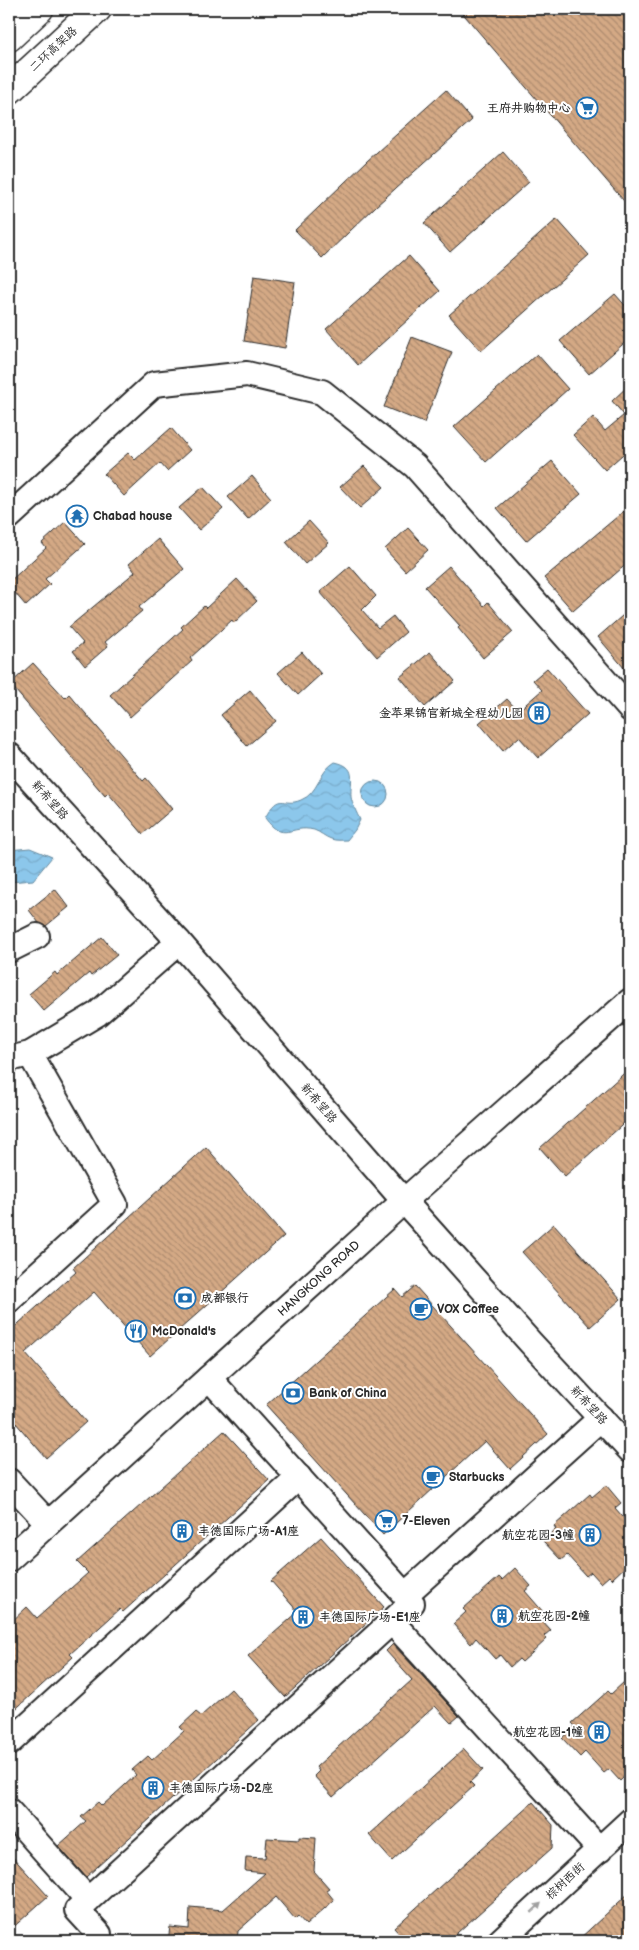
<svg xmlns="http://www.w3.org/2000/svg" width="639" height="1950" font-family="'Balsamiq Sans','LXGW WenKai TC',sans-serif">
<defs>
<pattern id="water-waves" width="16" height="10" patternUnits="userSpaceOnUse" patternTransform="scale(1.25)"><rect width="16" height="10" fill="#8cc7eb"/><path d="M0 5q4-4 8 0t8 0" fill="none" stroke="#79abca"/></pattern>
<pattern id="building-back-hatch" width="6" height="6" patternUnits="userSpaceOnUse" patternTransform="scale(1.25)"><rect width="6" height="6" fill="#d4a985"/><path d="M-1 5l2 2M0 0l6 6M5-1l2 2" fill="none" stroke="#ac8a6d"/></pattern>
</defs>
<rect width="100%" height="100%" fill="#fff"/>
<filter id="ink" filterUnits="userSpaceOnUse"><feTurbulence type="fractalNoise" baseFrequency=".02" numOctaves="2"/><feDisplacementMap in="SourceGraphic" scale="10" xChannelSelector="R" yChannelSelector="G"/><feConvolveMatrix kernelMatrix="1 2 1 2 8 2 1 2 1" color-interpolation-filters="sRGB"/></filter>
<g filter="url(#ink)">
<!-- water -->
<g fill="url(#water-waves)" stroke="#65899e">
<path d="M335,762c23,5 15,17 16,35 1,7 6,16 9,23l-5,10 -8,10c-5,0 -11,1 -16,-1 -6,-2 -11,-7 -17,-9 -24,-6 -30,14 -49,-12 15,-28 18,-10 36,-18 18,-7 17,-28 34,-38z"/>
<circle cx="375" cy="794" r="13"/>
<path d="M30,848l22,9 -19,23 -24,2v-32z"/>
</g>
<!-- building -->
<g fill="url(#building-back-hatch)" stroke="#2b2b2b">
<path d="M459,9h171v199z"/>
<path d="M446,90l26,30 -96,86 -54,52 -27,-28 72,-69z"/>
<path d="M503,152l26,30 -79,70 -26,-29z"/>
<path d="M557,219l32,36 -108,96 -32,-36z"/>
<path d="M409,256l31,35 -82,74 -32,-36z"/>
<path d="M254,276l41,6 -10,66 -41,-7z"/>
<path d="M615,294l15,17v27l-41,36 -29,-33z"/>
<path d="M412,337l40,15 -28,71 -40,-16z"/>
<path d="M537,354l31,35 -82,73 -32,-35z"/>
<path d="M630,384v64l-25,22 -32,-35 20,-18 12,14 19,-16 -12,-14z"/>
<path d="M171,428l19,22 -23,21 -7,-8 -36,33 -20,-22 24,-21 7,7z"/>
<path d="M552,461l29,33 -55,47 -29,-33z"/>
<path d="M364,466l20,21 -24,21 -20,-21z"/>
<path d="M252,476l19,22 -23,21 -20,-22z"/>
<path d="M203,487l20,22 -24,21 -20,-22z"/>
<path d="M630,506v55l-57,50 -29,-33z"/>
<path d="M309,521l20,22 -24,21 -19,-22z"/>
<path d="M65,522l20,22 -40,35 5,5 -24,22 -17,-20v-4l37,-34 -4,-5z"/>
<path d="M408,528l20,22 -23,21 -20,-22z"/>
<path d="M158,539l26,30 -45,38 3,4 -37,31 3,4 -23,20 -12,-15 10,-8 -14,-16 66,-55 -6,-8z"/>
<path d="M350,566l26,30 -14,14 16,18 15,-12 13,16 -29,25 -57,-65z"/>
<path d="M449,566l35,40 4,-4 25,30 -30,26 -25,-30 2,-2 -35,-39z"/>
<path d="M237,579l20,22 -23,22 -2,-3 -42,38 2,3 -62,56 -20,-22 73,-66 -2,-2 23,-21 2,2z"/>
<path d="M630,609v66l-32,-38z"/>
<path d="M302,652l19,22 -23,21 -20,-22z"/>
<path d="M430,652l25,29 -30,26 -25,-30z"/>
<path d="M33,663l32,35 4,-4 74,87 3,-3 26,31 -29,25 -35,-41 -3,3 -95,-112z"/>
<path d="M547,668l41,46 -50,44 -19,-21 -16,14 -24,-28 28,-24 11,12 24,-21 -9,-10z"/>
<path d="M250,690l26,31 -29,25 -26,-31z"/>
<path d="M55,889l14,18 -23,19 -7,-3 -10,-13z"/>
<path d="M102,937l15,18 -26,21 -2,-3 -45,38 -15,-17 26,-22 2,3z"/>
<path d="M630,1068v50l-65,58 -25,-28z"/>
<path d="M206,1147l78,89 -134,120 -56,-64 -69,61 61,69 -40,36 -37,-43v-83l67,-60 -3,-4z"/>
<path d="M554,1224l67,75 -31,28 -68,-75z"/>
<path d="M415,1286l133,148 -38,35 -25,-28 -102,94 -117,-130 129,-116 7,8z"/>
<path d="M224,1431l45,49 -146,132 -3,-3 -50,45 3,3 -64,58v-91l18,-17 10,11 51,-45 -11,-11z"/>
<path d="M606,1485l15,18 -6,5 15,17v37l-18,17 -3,-3 -8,7 -10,-11 -5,4 -19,-21 -6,5 -18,-19 13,-12 -2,-3 36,-32 2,3z"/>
<path d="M321,1537l63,70 -99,90 -37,-41 50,-44 -27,-31z"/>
<path d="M515,1568l16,18 -6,5 20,23 -5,4 11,12 -7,6 3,3 -15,14 -10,9 -3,-3 -9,8 -10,-12 -5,4 -19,-21 -5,6 -18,-20 13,-12 -3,-3 36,-32 3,3z"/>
<path d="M393,1644l66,72 -8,7 -16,-17 -102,91 -19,-21 5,-5 -3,-4 96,-87 -26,-29z"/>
<path d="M624,1682l6,8v81l-10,10 -11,-12 -5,4 -19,-21 -5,5 -18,-19 13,-12 -3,-3 36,-32 3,3z"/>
<path d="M231,1689l28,31 -173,157 -28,-31 28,-25 -5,-4 17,-15 4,4 34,-31 -4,-5 16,-14 4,4 32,-29 -4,-4 16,-15 5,4z"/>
<path d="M464,1749l19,21 -13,12 4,4 -82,75 -23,-26z"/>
<path d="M533,1802l20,23 -1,23 -104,93h-42l-12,-13z"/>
<path d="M299,1837l17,1 -2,33 15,17 -3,2 8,10 -28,25 -8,-9 -3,3 -19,-22 -38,34 -1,10h-69l2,-14 19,2 1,-22 33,3 42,-37 -20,-2 1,-14 19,1 2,-20 32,2z"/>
<path d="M9,1853l39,43 -39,35z"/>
<path d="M630,1892v49h-53z"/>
</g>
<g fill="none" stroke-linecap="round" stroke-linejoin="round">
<!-- minor casing -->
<g stroke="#2b2b2b" stroke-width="28">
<g id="minor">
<path d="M9,517l145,-133 93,-10 75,18 93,74 215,243"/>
<path d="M9,755l170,187 225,259 126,141 100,108"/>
<path d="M9,950l28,-14"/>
<path d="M9,1059l21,-5 67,-40 82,-72"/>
<path d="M9,1300l106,-96 -85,-150"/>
<path d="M9,1481l39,42"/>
<path id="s1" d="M9,1559l395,-358 226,-200"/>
<path d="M405,1595l196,-177"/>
<path d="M392,1622l208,228"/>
<path d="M9,1743l290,-266"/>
<path d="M9,1811l79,89"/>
<path d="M99,1934l-22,-24 335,-307 -203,-225"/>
<path d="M500,1941l130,-120"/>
</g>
</g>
<!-- highway casing -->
<g stroke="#2b2b2b" stroke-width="31">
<g id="highway">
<path d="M9,37l30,-28"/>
<path d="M9,90l88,-81"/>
</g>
</g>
<!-- minor -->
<use href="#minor" stroke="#fff" stroke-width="24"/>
<!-- highway -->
<use href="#highway" stroke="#fff" stroke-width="28"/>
</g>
<!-- one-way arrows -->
<defs><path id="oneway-solid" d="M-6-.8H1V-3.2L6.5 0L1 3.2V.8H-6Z" transform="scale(1.25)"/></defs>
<use fill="#a0a0a0" href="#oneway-solid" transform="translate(536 1908) rotate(-43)"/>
</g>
<!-- icons -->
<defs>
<g id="supermarket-ring" transform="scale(1.125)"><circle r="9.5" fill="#fff" stroke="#1f6fb2" stroke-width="1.5"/><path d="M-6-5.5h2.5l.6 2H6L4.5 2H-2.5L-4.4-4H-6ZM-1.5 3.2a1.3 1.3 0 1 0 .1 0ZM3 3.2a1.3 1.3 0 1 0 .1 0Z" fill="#1f6fb2"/></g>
<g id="temple-ring" transform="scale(1.125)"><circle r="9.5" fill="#fff" stroke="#1f6fb2" stroke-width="1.5"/><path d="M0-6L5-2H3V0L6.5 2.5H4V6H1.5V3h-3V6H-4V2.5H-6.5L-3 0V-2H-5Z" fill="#1f6fb2"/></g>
<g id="building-ring" transform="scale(1.125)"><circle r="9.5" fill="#fff" stroke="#1f6fb2" stroke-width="1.5"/><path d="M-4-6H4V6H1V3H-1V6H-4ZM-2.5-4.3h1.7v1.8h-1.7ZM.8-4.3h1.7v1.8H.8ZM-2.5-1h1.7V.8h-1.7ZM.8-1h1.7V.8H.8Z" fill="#1f6fb2"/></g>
<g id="bank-ring" transform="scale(1.125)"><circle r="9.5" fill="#fff" stroke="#1f6fb2" stroke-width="1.5"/><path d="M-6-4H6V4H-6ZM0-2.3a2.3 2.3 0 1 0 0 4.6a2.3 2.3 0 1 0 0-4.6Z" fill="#1f6fb2"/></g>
<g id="cafe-ring" transform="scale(1.125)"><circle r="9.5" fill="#fff" stroke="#1f6fb2" stroke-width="1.5"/><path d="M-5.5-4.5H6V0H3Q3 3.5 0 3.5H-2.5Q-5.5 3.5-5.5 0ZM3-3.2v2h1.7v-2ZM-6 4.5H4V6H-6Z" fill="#1f6fb2"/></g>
<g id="restaurant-ring" transform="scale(1.125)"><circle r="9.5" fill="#fff" stroke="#1f6fb2" stroke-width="1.5"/><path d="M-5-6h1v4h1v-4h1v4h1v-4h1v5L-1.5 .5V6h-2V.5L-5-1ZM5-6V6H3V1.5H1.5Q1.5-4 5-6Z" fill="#1f6fb2"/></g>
</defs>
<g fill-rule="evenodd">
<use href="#supermarket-ring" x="587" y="108"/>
<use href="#temple-ring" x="77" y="516"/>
<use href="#building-ring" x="539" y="713"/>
<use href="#bank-ring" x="185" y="1298"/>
<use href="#cafe-ring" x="421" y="1309"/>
<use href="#restaurant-ring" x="136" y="1331"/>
<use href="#bank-ring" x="293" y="1393"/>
<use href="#cafe-ring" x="433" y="1477"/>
<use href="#supermarket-ring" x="386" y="1521"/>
<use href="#building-ring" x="182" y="1531"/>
<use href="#building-ring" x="590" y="1535"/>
<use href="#building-ring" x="502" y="1616"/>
<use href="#building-ring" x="303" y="1617"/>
<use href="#building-ring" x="599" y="1732"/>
<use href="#building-ring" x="153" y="1788"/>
</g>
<g text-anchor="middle" stroke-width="4" stroke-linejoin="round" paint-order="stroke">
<!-- street labels -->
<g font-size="12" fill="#2b2b2b" stroke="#fff">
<text transform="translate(53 49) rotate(-43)" y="4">二环高架路</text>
<text transform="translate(50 800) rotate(48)" y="4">新希望路</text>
<text transform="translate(319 1103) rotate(49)" y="4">新希望路</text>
<text dy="4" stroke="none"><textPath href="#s1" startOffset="418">HANGKONG ROAD</textPath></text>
<text transform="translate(589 1405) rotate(47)" y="4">新希望路</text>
<text transform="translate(565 1881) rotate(-43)" y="4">棕树西街</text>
</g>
<!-- poi labels -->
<g font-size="12" font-weight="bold" fill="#2b2b2b" stroke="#fff" text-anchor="start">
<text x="571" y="112" text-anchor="end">王府井购物中心</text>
<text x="93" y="520">Chabad house</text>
<text x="523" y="717" text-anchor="end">金苹果锦官新城全程幼儿园</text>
<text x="201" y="1302">成都银行</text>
<text x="437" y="1313">VOX Coffee</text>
<text x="152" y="1335">McDonald's</text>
<text x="309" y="1397">Bank of China</text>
<text x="449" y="1481">Starbucks</text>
<text x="402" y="1525">7-Eleven</text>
<text x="198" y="1535">丰德国际广场-A1座</text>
<text x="574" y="1539" text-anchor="end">航空花园-3幢</text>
<text x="518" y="1620">航空花园-2幢</text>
<text x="319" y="1621">丰德国际广场-E1座</text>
<text x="583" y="1736" text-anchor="end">航空花园-1幢</text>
<text x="169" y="1792">丰德国际广场-D2座</text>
</g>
</g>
<!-- margin -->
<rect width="639" height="1950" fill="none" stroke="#fff" stroke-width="30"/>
<rect x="15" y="15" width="609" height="1920" fill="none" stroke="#2b2b2b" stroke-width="2" filter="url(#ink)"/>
</svg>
